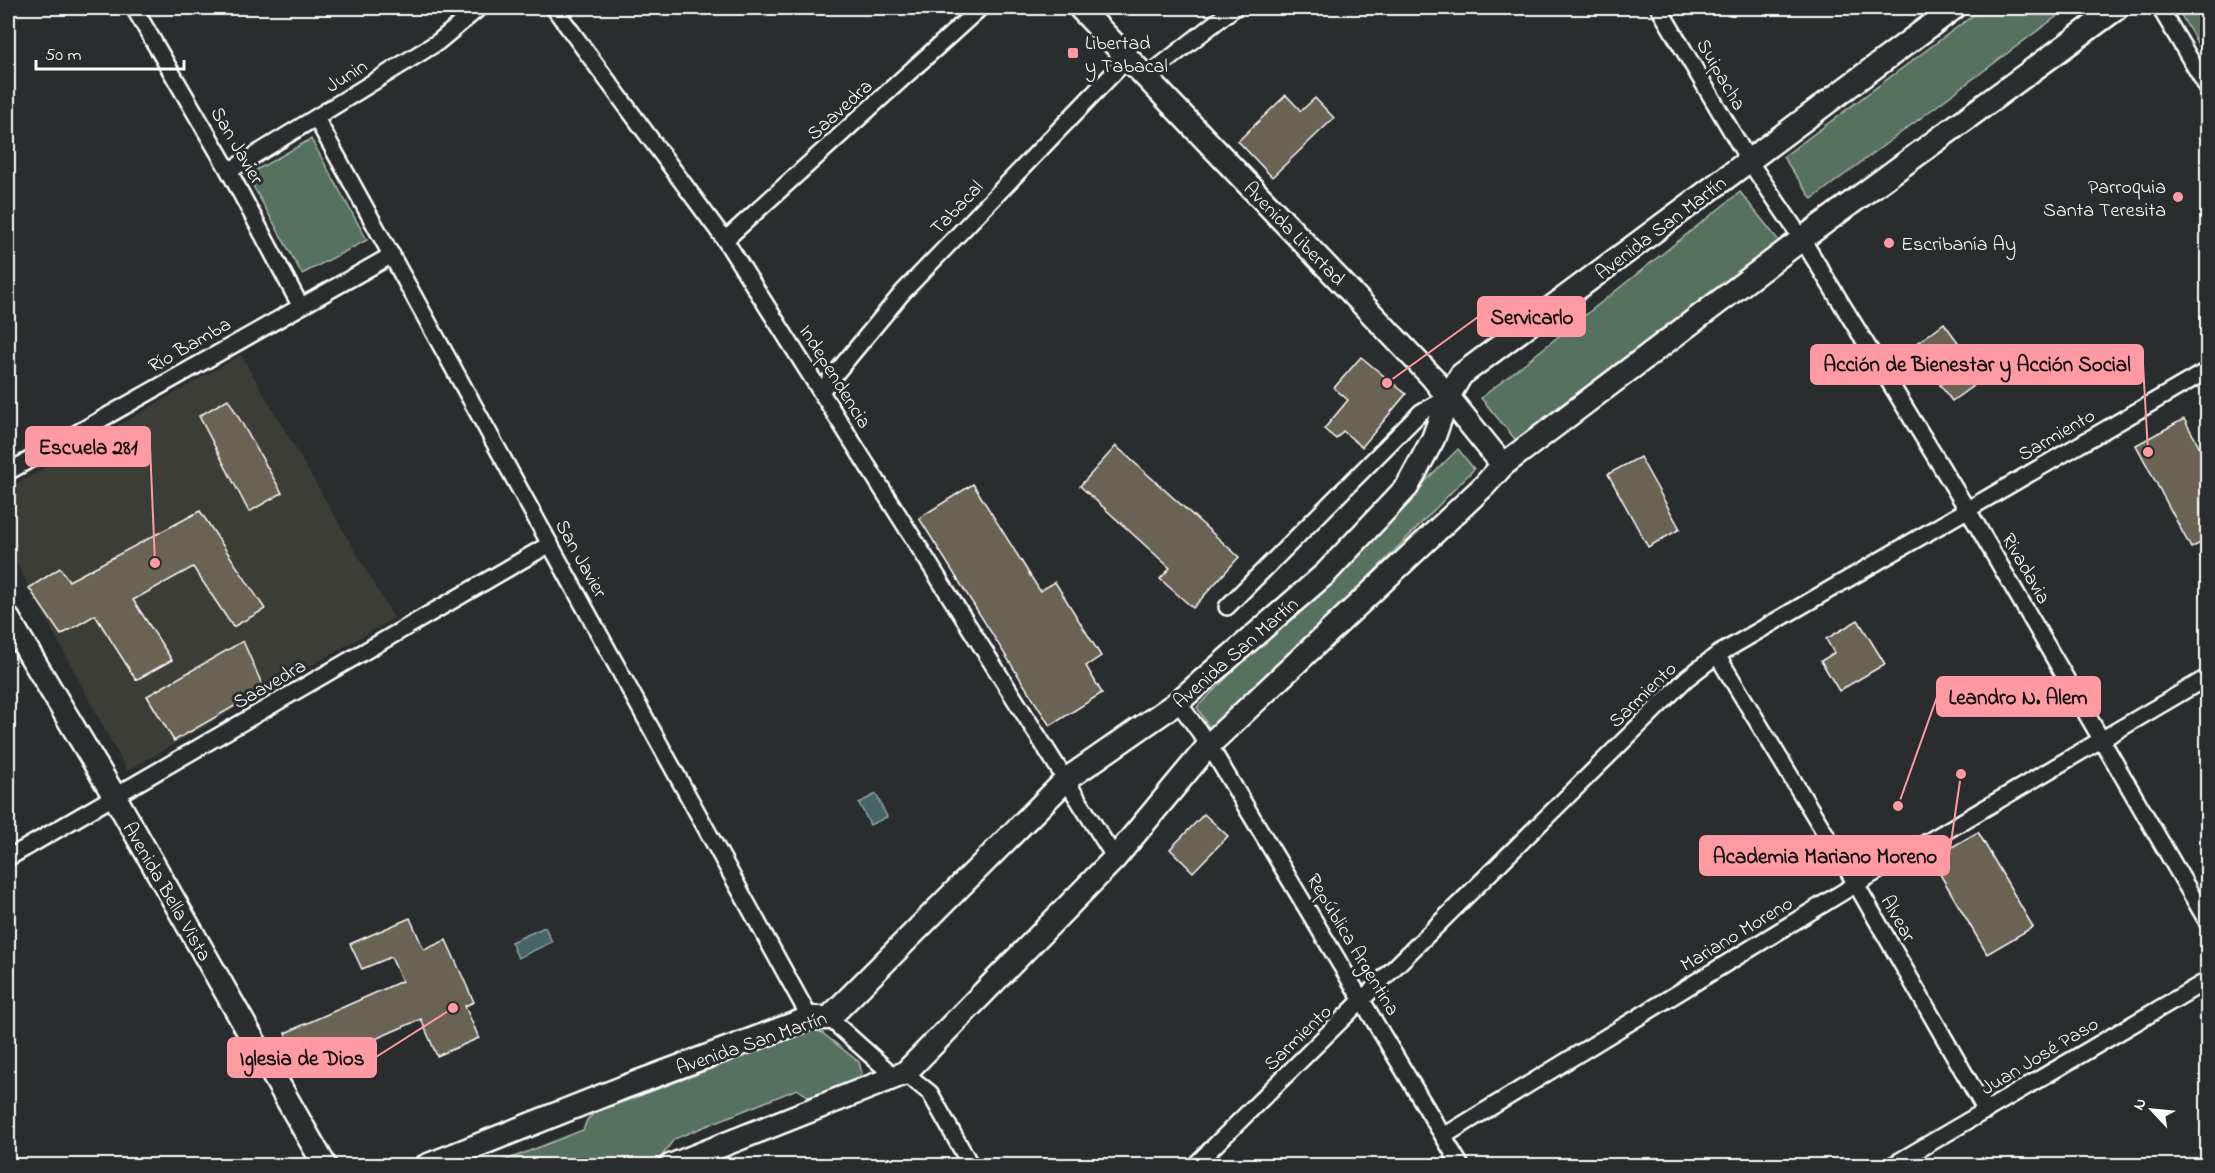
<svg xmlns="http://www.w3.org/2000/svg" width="2215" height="1173" font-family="'Indie Flower',sans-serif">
<rect width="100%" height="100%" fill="#2a2d2e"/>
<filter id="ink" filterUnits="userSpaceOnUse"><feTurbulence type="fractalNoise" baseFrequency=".0167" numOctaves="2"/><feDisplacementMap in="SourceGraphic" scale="12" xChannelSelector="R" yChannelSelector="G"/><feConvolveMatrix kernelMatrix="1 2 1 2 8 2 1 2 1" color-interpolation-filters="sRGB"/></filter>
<g filter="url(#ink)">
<!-- built -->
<path fill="#3d3d39" d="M241,355l153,263 -267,153 -119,-224v-58z"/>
<!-- green -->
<g fill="#56715f" stroke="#aab8af" stroke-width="1.5">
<path d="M1983,8h85l-256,191 -29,-42z"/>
<path d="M2177,8h30v52z"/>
<path d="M311,139l56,101 -65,34 -55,-99z"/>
<path d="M1740,192l39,49 -255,209 -43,-52z"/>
<path d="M1458,449l16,20 -260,267 -17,-29z"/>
<path d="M814,1030l7,2 38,30 3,11 -6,9 -44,17 -15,-10 -123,50 -17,24 -8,2 -158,1 92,-36 4,-10 7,-7z"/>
</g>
<!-- water -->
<g fill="#476569" stroke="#91a3a5" stroke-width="1.5">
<path d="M876,794l11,23 -17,8 -11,-22z"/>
<path d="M545,927l7,15 -34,16 -7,-16z"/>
</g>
<!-- building -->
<g fill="#6a6352" stroke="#fff" stroke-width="1.5">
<path d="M1286,95l15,16 14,-13 19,20 -62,59 -34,-36z"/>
<path d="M1944,323l40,55 -32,23 -12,-16 9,-7 -15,-19 -5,4 -14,-18z"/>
<path d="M1361,357l45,37 -44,53 -19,-16 -7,8 -12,-10 24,-29 -14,-12z"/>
<path d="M228,399l54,94 -33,19 -50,-96z"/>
<path d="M2184,419l24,43v77l-17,9 -55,-103z"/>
<path d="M1116,446l123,111 -46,51 -33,-29 10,-11 -90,-82z"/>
<path d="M1640,457l40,72 -32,18 -40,-73z"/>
<path d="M973,484l67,107 15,-9 46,74 -15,10 16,27 -52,33 -131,-208z"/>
<path d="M200,511l65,98 -32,18 -40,-60 -60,33 39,60 -36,20 -41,-65 -34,20 -32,-47 31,-20 9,13z"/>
<path d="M1858,620l27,44 -46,27 -18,-30 13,-8 -8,-14z"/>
<path d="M243,641l21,48 -90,52 -27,-45z"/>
<path d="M1204,814l24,22 -35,36 -23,-23z"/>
<path d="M1978,832l55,95 -46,27 -56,-95z"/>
<path d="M410,918l14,32 22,-10 28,62 -9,4 14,32 -42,18 -16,-37 -119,52 -17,-38 117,-52 -11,-24 -29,12 -12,-25z"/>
</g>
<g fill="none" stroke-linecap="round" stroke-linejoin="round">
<!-- street casing -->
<g stroke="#fff" stroke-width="20">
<g id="street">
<path d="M134,8l95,163 71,134"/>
<path d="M554,8l171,232 390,618"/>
<path d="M1659,8l90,153 53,78 173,283 233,401"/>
<path d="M2160,8l48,81"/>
<path d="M1146,77l88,-69"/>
<path d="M316,118l494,900"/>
<path d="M229,171l209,-129 41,-34"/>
<path d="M725,240l255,-232"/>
<path d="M821,391l82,-99 225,-234"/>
<path d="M8,472l384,-217"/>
<path d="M1227,607l194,-195 27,-15"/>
<path d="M1717,655l139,229 130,227"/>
<path d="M1178,702l31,43 252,421"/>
<path d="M8,858l542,-314"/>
<path d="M829,1018l66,59"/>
<path d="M905,1073l25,20 41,73"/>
<path d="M1444,1136l412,-252 352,-207"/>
<path d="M1194,1166l493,-488 30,-23 491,-285"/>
<path d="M1891,1166l317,-186"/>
</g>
</g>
<!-- secondary casing -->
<g stroke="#fff" stroke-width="27">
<g id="secondary">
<path d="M1080,8l352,369 71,88"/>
<path d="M8,618l107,179 210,369"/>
<path d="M426,1166l196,-78 188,-70h19l238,-239 111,-77 147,-128 82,-87 26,-48 15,-42 13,-22 493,-367"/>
<path d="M670,1166l235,-93 210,-215 94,-113 275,-259 19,-21 299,-226 315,-231"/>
</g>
</g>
<!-- street -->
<use href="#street" stroke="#2a2d2e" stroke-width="15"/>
<!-- secondary -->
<use href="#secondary" stroke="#2a2d2e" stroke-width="22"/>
</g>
</g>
<!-- markers -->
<g fill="#ff9aa2" stroke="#2a2d2e" stroke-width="2">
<rect x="1067" y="47" width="12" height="12" rx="3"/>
<circle cx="2178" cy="197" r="6"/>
<circle cx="1889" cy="243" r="6"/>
</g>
<g text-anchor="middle" stroke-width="6" stroke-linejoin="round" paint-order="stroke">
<!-- poi labels -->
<g font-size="20" fill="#fff" stroke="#2a2d2e" text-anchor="start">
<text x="1085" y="49">Libertad<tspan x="1085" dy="23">y Tabacal</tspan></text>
<text x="2166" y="193" text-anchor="end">Parroquia<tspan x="2166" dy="23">Santa Teresita</tspan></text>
<text x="1901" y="250">Escribanía Ay</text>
</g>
<!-- street labels -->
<g font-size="20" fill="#fff" stroke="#2a2d2e">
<text transform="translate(1722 74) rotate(60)" y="7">Suipacha</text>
<text transform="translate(346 75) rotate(-32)" y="7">Junin</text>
<text transform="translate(839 109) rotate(-42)" y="7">Saavedra</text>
<text transform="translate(238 145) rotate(60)" y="7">San Javier</text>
<text transform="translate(956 207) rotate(-46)" y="7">Tabacal</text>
<text transform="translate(1660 227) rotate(-37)" y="7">Avenida San Martín</text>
<text transform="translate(1295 233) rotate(46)" y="7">Avenida Libertad</text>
<text transform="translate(189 344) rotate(-30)" y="7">Río Bamba</text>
<text transform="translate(836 376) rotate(58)" y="7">Independencia</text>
<text transform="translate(2056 434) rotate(-30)" y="7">Sarmiento</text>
<text transform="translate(582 558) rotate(61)" y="7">San Javier</text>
<text transform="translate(2027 568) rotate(60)" y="7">Rivadavia</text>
<text transform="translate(1235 652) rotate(-41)" y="7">Avenida San Martín</text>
<text transform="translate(269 683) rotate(-30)" y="7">Saavedra</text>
<text transform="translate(1642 694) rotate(-44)" y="7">Sarmiento</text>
<text transform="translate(168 891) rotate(60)" y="7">Avenida Bella Vista</text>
<text transform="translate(1899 918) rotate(60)" y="7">Alvear</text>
<text transform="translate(1736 933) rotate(-31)" y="7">Mariano Moreno</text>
<text transform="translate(1354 944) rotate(59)" y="7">República Argentina</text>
<text transform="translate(1297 1037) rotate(-44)" y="7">Sarmiento</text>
<text transform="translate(751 1042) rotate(-19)" y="7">Avenida San Martín</text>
<text transform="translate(2039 1055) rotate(-31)" y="7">Juan José Paso</text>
</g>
</g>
<!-- callouts -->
<path fill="none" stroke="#ff9aa2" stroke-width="2" d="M1387 383L1478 317M2148 452L2143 364M155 563L150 446M1898 806L1937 697M1961 774L1949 856M453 1008L376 1057"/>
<g fill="#ff9aa2" stroke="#2a2d2e" stroke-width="2">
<circle cx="1387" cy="383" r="6"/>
<circle cx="2148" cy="452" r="6"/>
<circle cx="155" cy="563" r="6"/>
<circle cx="1898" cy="806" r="6"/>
<circle cx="1961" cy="774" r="6"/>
<circle cx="453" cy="1008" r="6"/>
</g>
<g fill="#ff9aa2" stroke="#ff9aa2" stroke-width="2">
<rect x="1478" y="297" width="107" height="39" rx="6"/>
<rect x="1811" y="345" width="332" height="39" rx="6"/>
<rect x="26" y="427" width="124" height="39" rx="6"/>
<rect x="1937" y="677" width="163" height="39" rx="6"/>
<rect x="1700" y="836" width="249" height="39" rx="6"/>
<rect x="228" y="1038" width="148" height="39" rx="6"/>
</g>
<g font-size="21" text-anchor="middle" font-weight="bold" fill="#111">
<text x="1532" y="324">Servicarlo</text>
<text x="1977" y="371">Acción de Bienestar y Acción Social</text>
<text x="88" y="454">Escuela 281</text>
<text x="2018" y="704">Leandro N. Alem</text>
<text x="1825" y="863">Academia Mariano Moreno</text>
<text x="302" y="1065">Iglesia de Dios</text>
</g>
<!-- margin -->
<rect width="2215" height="1173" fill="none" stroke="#2a2d2e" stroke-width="30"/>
<rect x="15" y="15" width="2185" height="1143" fill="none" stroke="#fff" stroke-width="2" filter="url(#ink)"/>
<!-- north arrow -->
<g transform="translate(2152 1110) rotate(296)" stroke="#2a2d2e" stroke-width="4.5" paint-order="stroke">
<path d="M0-4.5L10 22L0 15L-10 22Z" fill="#ffffff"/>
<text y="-9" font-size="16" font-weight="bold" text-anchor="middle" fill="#ffffff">N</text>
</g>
<!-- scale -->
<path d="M36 60v9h148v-9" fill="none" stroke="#ffffff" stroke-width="3"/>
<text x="45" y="60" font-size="18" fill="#ffffff" stroke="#2a2d2e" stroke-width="4.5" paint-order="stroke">50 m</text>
</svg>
